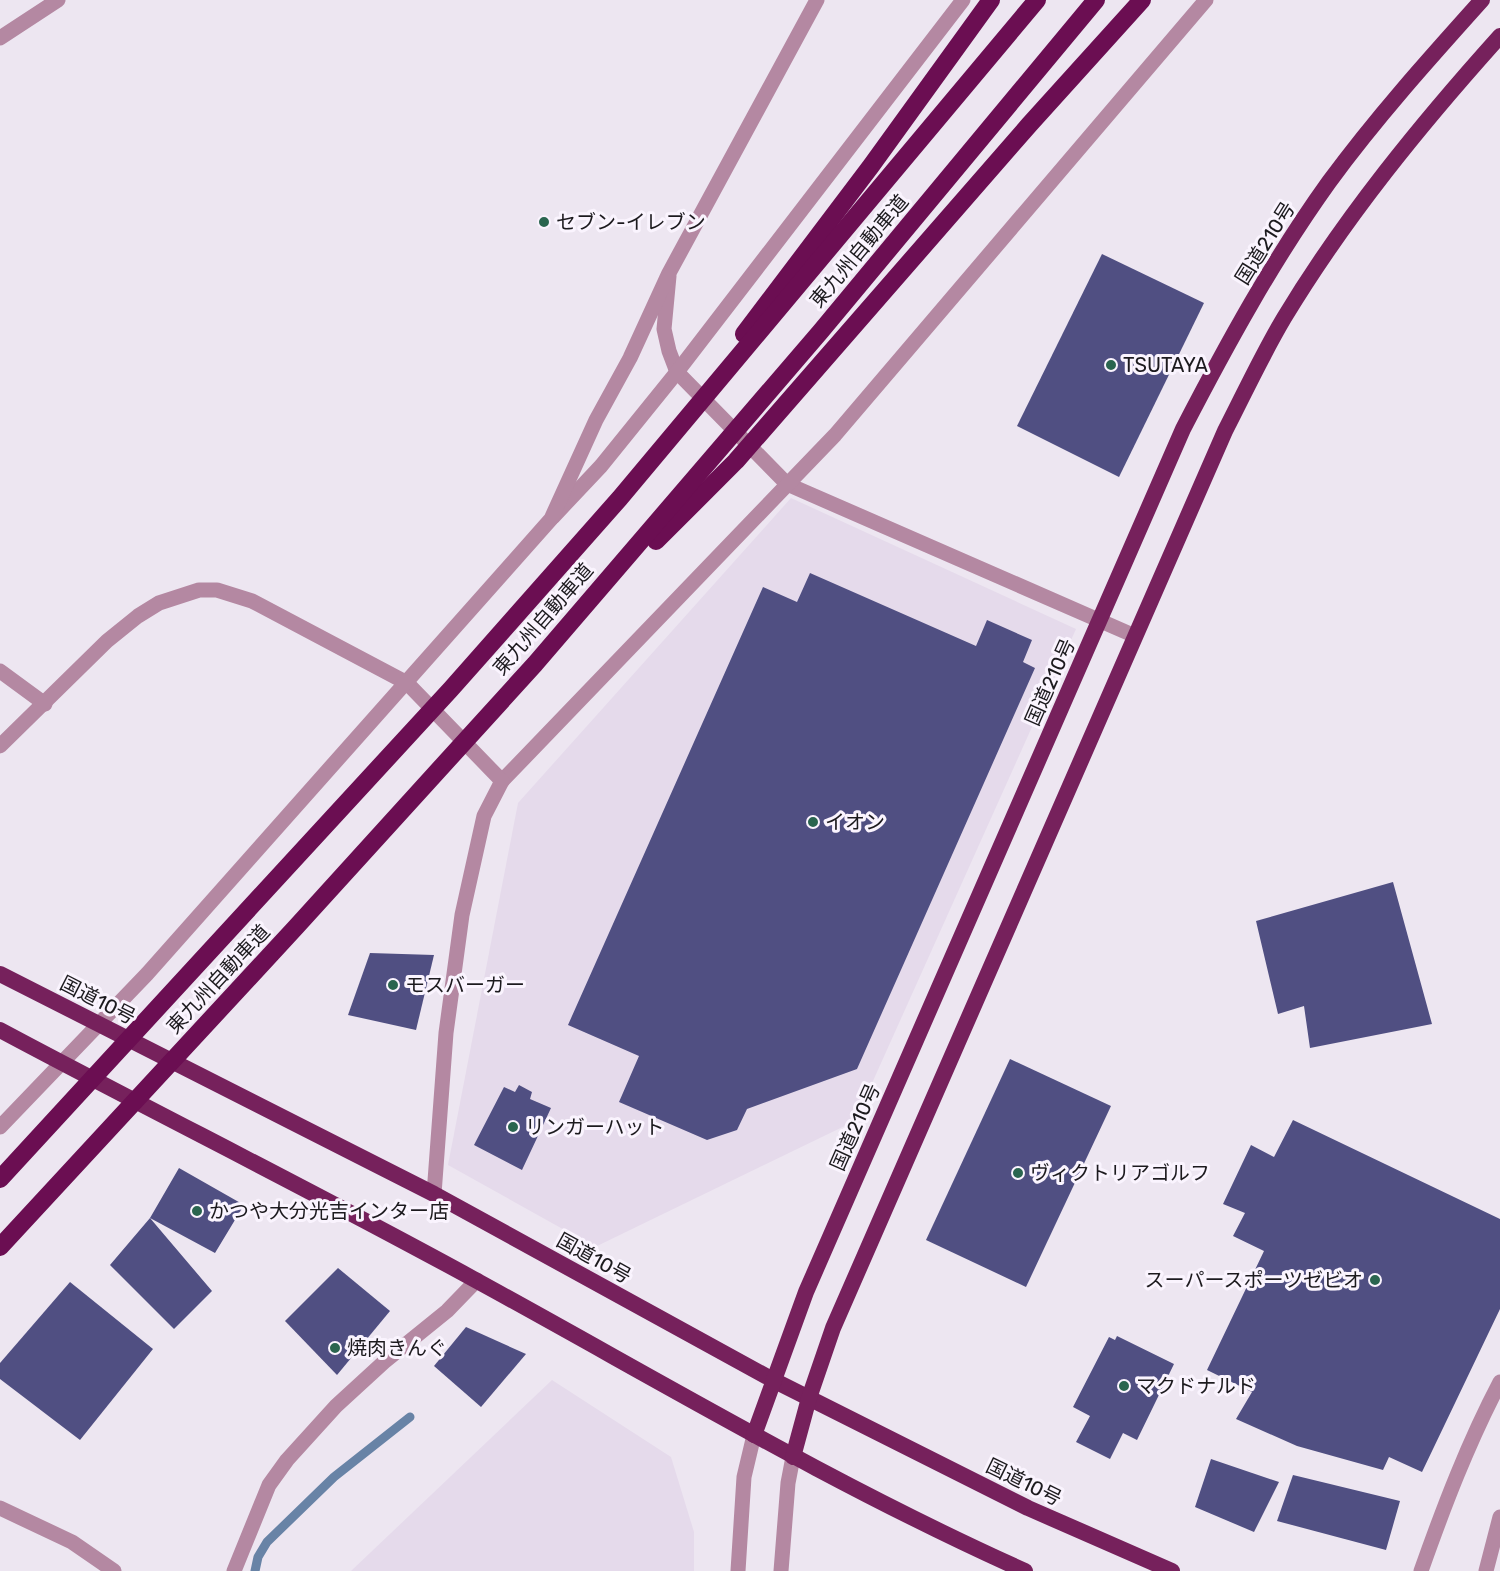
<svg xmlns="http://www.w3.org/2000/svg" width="1500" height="1571" font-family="Rubik,'Noto Sans JP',sans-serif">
<rect width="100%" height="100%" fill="#ede6f1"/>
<!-- built -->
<g fill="#e5daeb">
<path d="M791,498l285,131 -221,492 -260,126 -147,-82 70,-362z"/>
<path d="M552,1380l119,77 23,75v39h-343z"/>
</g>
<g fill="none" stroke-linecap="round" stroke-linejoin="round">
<!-- stream -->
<path stroke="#6883a6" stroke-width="9" d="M255,1571l3,-14 9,-15 67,-65 76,-60"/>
</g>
<!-- building -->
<g fill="#504f82">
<path d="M1102,254l102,49 -85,174 -102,-51z"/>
<path d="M810,573l166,73 11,-26 45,20 -9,22 12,6 -178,401 -110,40 -10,21 -30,10 -88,-38 20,-46 -71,-31 195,-438 34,15z"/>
<path d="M1393,882l39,142 -122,24 -6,-42 -26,8 -22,-93z"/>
<path d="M370,953l64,2 -18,75 -68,-15z"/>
<path d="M1010,1059l101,47 -85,181 -100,-47z"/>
<path d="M519,1085l13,7 -2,7 21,9 -29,62 -48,-25 30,-58 11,5z"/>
<path d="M1293,1120l207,99v90l-78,163 -33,-15 -6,13 -86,-24 -61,-27 16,-27 -45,-22 57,-119 -31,-15 12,-23 -22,-9 28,-59 23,12z"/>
<path d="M179,1168l65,37 -29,48 -65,-35 62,73 -38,38 -64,-64 40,-47z"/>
<path d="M338,1268l52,43 -53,64 -52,-54z"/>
<path d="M70,1282l83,67 -73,91 -80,-61v-16z"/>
<path d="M466,1327l60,27 -45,53 -47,-41z"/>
<path d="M1117,1336l57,28 -37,76 -14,-7 -13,26 -34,-17 14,-26 -17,-9 36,-70 6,3z"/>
<path d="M1211,1459l68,23 -25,50 -59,-25z"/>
<path d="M1293,1475l107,26 -14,49 -109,-29z"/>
</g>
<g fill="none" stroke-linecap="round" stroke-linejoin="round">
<!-- service -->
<path stroke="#b488a2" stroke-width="15" d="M787,484l348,152"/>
<!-- minor -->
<g stroke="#b488a2" stroke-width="15">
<path d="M0,38l58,-38"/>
<path d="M669,276l-5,53 5,22 8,21 110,112"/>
<path d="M553,517l48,-51 76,-94 286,-372"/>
<path d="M0,671l45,33"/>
<path d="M0,746l107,-105 31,-25 21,-13 40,-13h18l35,11 155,82"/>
<path d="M502,781l333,-346 371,-435"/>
<path d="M0,1508l72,34 42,29"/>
<path d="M234,1571l35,-86 18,-25 49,-54 48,-44 63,-51 30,-31"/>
</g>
<!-- tertiary -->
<g stroke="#b488a2" stroke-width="15">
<path d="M407,683l95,98 -18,35 -22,99 -16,118 -12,161"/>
<path d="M0,1127l147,-153 404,-455 45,-99 34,-62 39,-85 148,-273"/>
<path d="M738,1571l6,-94 10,-42"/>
<path d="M781,1571l7,-88 5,-26"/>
<path d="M1421,1571c23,-65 47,-128 79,-189"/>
<path d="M1486,1571l14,-54"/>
</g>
<!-- trunk -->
<g stroke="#76215c" stroke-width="16">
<path d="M0,974l434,220 339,186 255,128 144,63"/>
<path d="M0,1030c159,85 321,165 479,252 181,99 358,205 546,289"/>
<path d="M754,1435l52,-143 377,-863c44,-85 90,-169 146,-247 47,-64 100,-123 153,-182"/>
<path d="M793,1457l16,-59 24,-70 392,-897c19,-37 37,-76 59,-113 61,-101 137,-194 216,-282"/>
</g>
<!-- motorway-bridge -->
<g stroke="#6b0e52" stroke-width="18">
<path d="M744,334l127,-168 120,-166"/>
<path d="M656,541l80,-80 293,-336 113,-125"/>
<path d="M0,1179l451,-490 169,-191 417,-498"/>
<path d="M0,1247l296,-320 239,-263 286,-333 275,-331"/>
</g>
</g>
<!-- markers -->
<g fill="#2a654f" stroke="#faf4fe" stroke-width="2">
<circle cx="544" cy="222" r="6"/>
<circle cx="1111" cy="365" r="6"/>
<circle cx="813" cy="822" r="6"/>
<circle cx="393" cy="985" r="6"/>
<circle cx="513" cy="1127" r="6"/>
<circle cx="1018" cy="1173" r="6"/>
<circle cx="197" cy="1211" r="6"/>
<circle cx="1375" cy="1280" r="6"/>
<circle cx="335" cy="1348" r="6"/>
<circle cx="1124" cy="1386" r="6"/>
</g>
<g text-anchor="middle" stroke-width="6" stroke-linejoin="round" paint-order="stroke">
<!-- poi labels -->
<g font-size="20" fill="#1c1a1e" stroke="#faf4fe" text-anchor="start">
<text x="556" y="229">セブン-イレブン</text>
<text x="1123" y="372">TSUTAYA</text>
<text x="825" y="829">イオン</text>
<text x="405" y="992">モスバーガー</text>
<text x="525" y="1134">リンガーハット</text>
<text x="1030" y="1180">ヴィクトリアゴルフ</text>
<text x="209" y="1218">かつや大分光吉インター店</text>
<text x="1363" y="1287" text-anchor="end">スーパースポーツゼビオ</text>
<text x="347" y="1355">焼肉きんぐ</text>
<text x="1136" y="1393">マクドナルド</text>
</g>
<!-- street labels -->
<g font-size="20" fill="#1c1a1e" stroke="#faf4fe">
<text transform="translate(1265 243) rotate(-58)" y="7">国道210号</text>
<text transform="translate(859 251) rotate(-50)" y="7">東九州自動車道</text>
<text transform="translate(543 619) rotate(-49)" y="7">東九州自動車道</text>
<text transform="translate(1050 682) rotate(-66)" y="7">国道210号</text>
<text transform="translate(218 979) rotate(-47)" y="7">東九州自動車道</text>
<text transform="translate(98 1000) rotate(27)" y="7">国道10号</text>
<text transform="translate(855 1127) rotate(-66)" y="7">国道210号</text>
<text transform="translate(594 1258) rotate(29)" y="7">国道10号</text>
<text transform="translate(1024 1482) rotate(26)" y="7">国道10号</text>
</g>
</g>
</svg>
